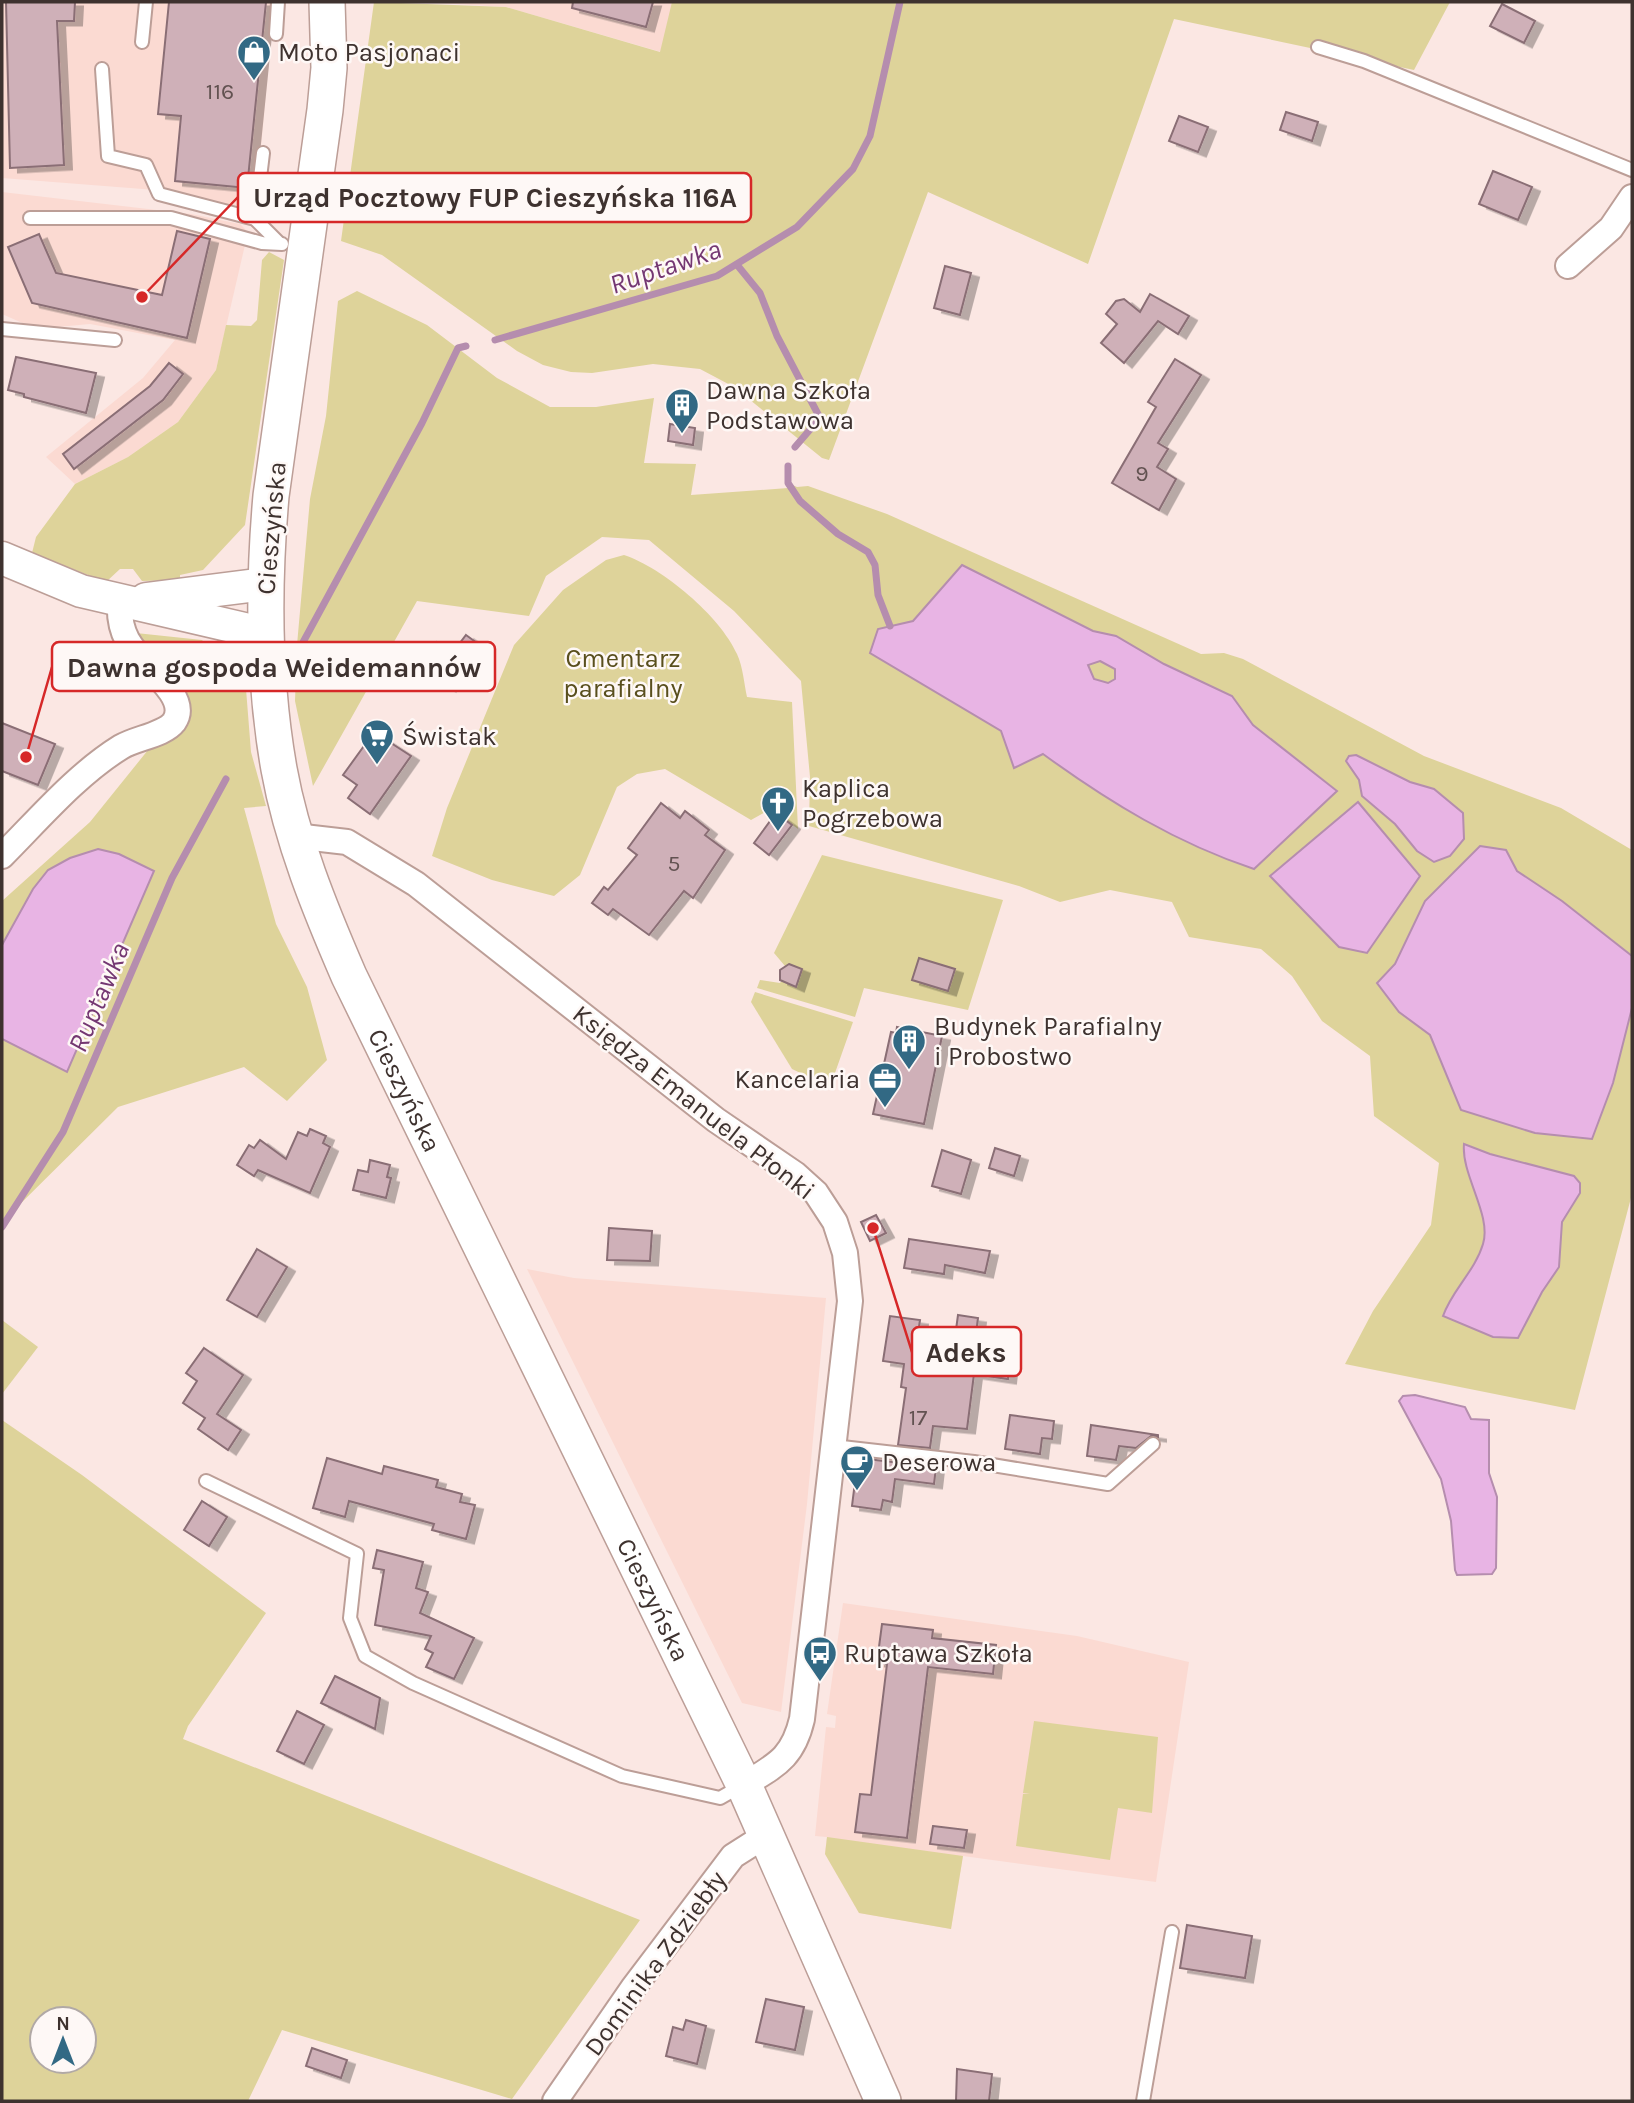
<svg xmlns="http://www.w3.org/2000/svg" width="1634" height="2103" font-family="Karla,sans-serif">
<defs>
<filter id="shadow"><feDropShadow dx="8" dy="4.5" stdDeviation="0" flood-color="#0004"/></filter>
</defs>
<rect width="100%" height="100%" fill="#fbe7e3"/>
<!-- built -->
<g fill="#fbdad2">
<path d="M2,2h273l-18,186 -5,26 -71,-22 -179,-14z"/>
<path d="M422,2h441l-202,50 -155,-45z"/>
<path d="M2,192l189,22 49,10 8,8 -32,138 -38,52 -50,35 -53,27 -29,-27 97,-79 32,-38 -85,-16 -54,5 -34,-15z"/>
<path d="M527,1269l47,9 252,20 -19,206 -26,208 -39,-9z"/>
<path d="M843,1603l234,33 112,26 -33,220 -193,-26 -12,73 -92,-16 -34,-59 2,-17 -12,-1 11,-109 9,1 1,-12 -9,-2z"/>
</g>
<!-- green -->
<g fill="#ded39a" fill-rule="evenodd">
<path d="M374,2l132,5 154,45 12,-50h778l-36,68 -240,-51 -86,245 -160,-72 -99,268 -7,-2 -88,-71 -34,-18 -47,-5 -61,9 -21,-1 -28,-7 -26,-14 -135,-96 -41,-14z"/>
<path d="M269,252l15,8 -39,265 -42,45 -23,5v5l-38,1 -9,-12h-13l-14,13 -74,-29 4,-16 39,-53 53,-27 50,-35 38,-52 10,-45 25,1 6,-6 5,-60z"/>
<path d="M357,291l70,34 70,53 53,29h46l58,-9 -10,65 52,1 -5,31 97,-7v-5l9,4 11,-1 79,28 314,140 23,-1 19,6 181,97 137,52 71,42v344l-57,216 -230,-46 28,-53 58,-86 8,-62 -65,-47 -4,-60 -48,-35 -30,-45 -31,-27 -72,-12 -17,-35 -62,-12 -50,12 -41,-16 -210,-60 1,-49 -9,-96 -67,-70 -85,-71 -47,-3 -56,39 -17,40 -112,-15 -104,185 -18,-85 2,-56 13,-146 16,-83 12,-115z"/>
<path d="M624,555c39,13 96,61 113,99 6,13 7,29 10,43l45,5 6,127 -27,-20 -20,11 -86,-51 -28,5 -20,13 -37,88 -26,21 -62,-16 -60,-24 15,-48 67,-163 49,-55 43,-30z"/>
<path d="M136,633l66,7 44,49 5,63 15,54 -22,2 32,116 31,63 20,73 -40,41 -43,-34 -126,40 -116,115v-321l88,-79 58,-72 41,-26 -7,-36z"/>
<path d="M210,633c28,4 38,22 44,47z"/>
<path d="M822,855l181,45 -35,110 -104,-22 -9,29 -98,-29 3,-8 20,3 12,-15 -7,-2 -11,-13z"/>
<path d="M755,992l98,30 -23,65 -38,-18 -41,-67z"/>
<path d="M2,1320l36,27 -36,47z"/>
<path d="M2,1420l80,55 184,138 -78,113 -5,13 457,181 -128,179 -230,-69 -34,71h-246zM42,2019h42v42h-42z"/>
<path d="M1034,1721l124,16 -6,76 -34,-5 -8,52 -94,-14 7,-52h7l-7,-1z"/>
<path d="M827,1837l136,19 -12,73 -92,-16 -34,-59z"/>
</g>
<!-- water -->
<g fill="#e8b4e4" stroke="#b58dae" stroke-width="2" fill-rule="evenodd">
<path d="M962,565l131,66 23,5 48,28 68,32 21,29 84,66 -83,78c-78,-26 -145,-67 -211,-115l-29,14 -13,-37 -131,-78 8,-24 35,-8zM1100,661l15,8v10l-7,4 -14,-4 -6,-14z"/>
<path d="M1356,755l54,27 24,7 29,24 1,26 -14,17 -16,6 -17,-11 -22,-27 -33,-28 -3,-16 -13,-19 3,-5z"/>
<path d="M1358,802l62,74 -53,77 -28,-6 -69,-71z"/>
<path d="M1480,846l26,4 11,21 45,30 70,55v52l-19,75 -21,56 -57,-6 -74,-23 -31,-75 -31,-23 -22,-29 18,-19 30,-63z"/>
<path d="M98,849l21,5 35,17 -87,201 -65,-33v-94l31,-56 15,-19 22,-12z"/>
<path d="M1464,1144l26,10 84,22 6,7v10l-18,29 -3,45 -17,25 -24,46 -25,-1 -50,-21c9,-26 32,-45 40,-72 9,-29 -22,-69 -19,-100z"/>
<path d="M1415,1395l50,12 6,12 18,1v53l8,24 -1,71 -4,6 -35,1 -2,-5 -4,-49 -10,-42 -42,-78 4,-5z"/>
</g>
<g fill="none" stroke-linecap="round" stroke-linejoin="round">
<!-- stream -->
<g stroke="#b58dae" stroke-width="7">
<path d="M738,266l22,27 17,43 43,82 -25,29"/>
<path d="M495,340l222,-64 80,-49 56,-58 17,-33 30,-134"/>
<path d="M788,466v17l12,18 38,33 30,18 7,13 3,30 12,31"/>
<path d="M295,657l127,-234 36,-75 8,-2"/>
<path d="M2,1227l61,-95 109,-254 54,-99"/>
</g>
</g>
<!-- building -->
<g fill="#cfb0b8" stroke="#8a6e75" stroke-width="2" filter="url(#shadow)">
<path d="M6,2h69l-1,19h-17l7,144 -54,3z"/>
<path d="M169,2h97l-19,186 -72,-7 6,-65 -23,-2z"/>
<path d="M573,2h80l-7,25 -74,-19z"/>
<path d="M1502,4l33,17 -11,22 -34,-17z"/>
<path d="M1286,112l32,10 -6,19 -32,-11z"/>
<path d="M1179,116l29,11 -10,25 -29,-11z"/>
<path d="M1493,171l39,16 -14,33 -39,-16z"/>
<path d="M177,231l33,8 -23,99 -155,-35 -24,-56 31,-13 17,39 106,22z"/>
<path d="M945,266l26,7 -11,42 -26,-7z"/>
<path d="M1150,294l39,22 -11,18 -20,-13 -34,42 -23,-20 16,-19 -11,-10 10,-13 8,-2 16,13z"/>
<path d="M16,357l80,16 -10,40 -62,-16v-3l-16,-4z"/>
<path d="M1175,359l26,16 -43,68 10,6 -11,18 19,12 -17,31 -47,-27 44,-76 -8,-5z"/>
<path d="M169,363l14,11 -20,26 -89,69 -11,-15 87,-68z"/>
<path d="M670,424l25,4 -2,17 -25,-4z"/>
<path d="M466,635l15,11 -33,41 -12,-7 -3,5 -17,-10 21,-33 16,10z"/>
<path d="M2,723l53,21 -17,41 -36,-14z"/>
<path d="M374,732l37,24 -41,58 -22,-16 9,-13 -14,-10z"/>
<path d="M661,803l19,15 5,-7 24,19 -4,5 20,15 -32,48 -9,-7 -35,44 -36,-26 -5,6 -16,-12 12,-16 4,3 29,-35 -9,-7z"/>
<path d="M776,813l16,12 -23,30 -15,-12z"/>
<path d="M919,958l36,11 -7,22 -36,-11z"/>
<path d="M789,964l13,5 -6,18 -16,-7v-10z"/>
<path d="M897,1027l45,9 -18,88 -51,-10 18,-82 5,1z"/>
<path d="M310,1129l16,7 -3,7 7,4 -20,46 -52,-23 -4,6 -17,-11 12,-20 5,3 6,-8 26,19 12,-27 9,4z"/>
<path d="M995,1148l25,8 -6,20 -25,-8z"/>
<path d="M942,1150l29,10 -10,34 -29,-8z"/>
<path d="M370,1160l20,5 -3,12 4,1 -5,20 -33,-8 5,-20 10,2z"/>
<path d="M876,1215l10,18 -16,8 -9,-19z"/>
<path d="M609,1228l43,3 -2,30 -43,-1z"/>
<path d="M909,1239l81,12 -5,22 -40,-8 -1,9 -40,-6z"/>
<path d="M257,1249l30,18 -30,50 -30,-17z"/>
<path d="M958,1315l20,3 -5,38 37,5 -2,18 -34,-5 -7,55 -34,-3 -3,22 -32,-3 8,-57 -5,-1 3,-23 -21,-3 7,-45 30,4 -5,34 37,5z"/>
<path d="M204,1348l39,27 -26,39 24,16 -13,20 -30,-21 7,-11 -22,-15 14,-22 -11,-8z"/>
<path d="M1010,1415l44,6 -2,18 -10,-1 -2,16 -35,-5z"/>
<path d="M1091,1425l67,10v2l-7,-1 -15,12 -17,-2 -3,14 -29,-4z"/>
<path d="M327,1458l55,16 2,-8 54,14 -2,7 26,7 -2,8 15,3 -9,34 -34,-9 2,-6 -85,-23 -4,16 -32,-9z"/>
<path d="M858,1458l78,9 -2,17 -39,-5 -3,23 -9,-2 -2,10 -29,-4z"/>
<path d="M202,1501l25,16 -18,29 -25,-16z"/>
<path d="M377,1550l46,12 -7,26 12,4 -8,21 54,25 -20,41 -28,-12 7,-14 -8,-4 6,-13 -56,-11 9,-55 -11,-2z"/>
<path d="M882,1624l51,6 -1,8 64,7 -3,29 -65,-7 -21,171 -52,-6 5,-38 11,1 16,-131 -10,-2z"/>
<path d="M335,1676l45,22 -5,31 -54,-26z"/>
<path d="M297,1711l27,14 -20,39 -27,-13z"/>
<path d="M933,1826l34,4 -3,18 -34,-4z"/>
<path d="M1187,1925l65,11 -7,42 -65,-10z"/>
<path d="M766,1999l38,8 -9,43 -39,-8z"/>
<path d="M686,2020l20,6 -9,38 -31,-8 7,-29 10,3z"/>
<path d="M312,2048l35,12 -6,18 -35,-12z"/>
<path d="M957,2069l35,5 -3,27h-33z"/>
</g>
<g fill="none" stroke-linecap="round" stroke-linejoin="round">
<!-- service casing -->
<g stroke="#bc9e97" stroke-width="16">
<g id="service">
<path d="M276,34l2,-32"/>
<path d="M142,42l4,-40"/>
<path d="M1318,47l46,14 268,109"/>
<path d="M102,69l6,87 38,9 13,29 96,25 24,24"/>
<path d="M30,218h141l91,25 20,1"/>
<path d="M255,219l8,-66"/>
<path d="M2,329l113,11"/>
<path d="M833,1446l141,16 134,22 45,-40"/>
<path d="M206,1481l151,73 -7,64 15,38 48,27 209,93 98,22 21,-12"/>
<path d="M1143,2101l29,-169"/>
</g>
</g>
<!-- minor casing -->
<g stroke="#bc9e97" stroke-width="28">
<g id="minor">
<path d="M1568,266l43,-38 21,-31"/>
<path d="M295,836l52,6 69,42 300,236 79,54 21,19 19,29 10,31 5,48 -48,418c-9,39 -26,46 -58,66"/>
<path d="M2,856c37,-37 74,-81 119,-109 15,-9 43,-12 53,-25 7,-10 3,-21 -3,-30 -24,-34 -54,-43 -51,-90"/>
<path d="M555,2101l78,-113 100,-132 33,-21"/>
</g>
</g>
<!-- tertiary casing -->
<g stroke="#bc9e97" stroke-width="35">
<g id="tertiary">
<path d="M2,558l79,33 185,43"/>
<path d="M146,599l119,-15"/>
</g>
</g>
<!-- secondary casing -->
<g stroke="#bc9e97" stroke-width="38">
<g id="secondary">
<path id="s1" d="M327,2l2,66 -4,42 -54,386c-8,91 -8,183 8,273 13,72 41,140 70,207l395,809 139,316"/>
</g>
</g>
<!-- service -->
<use href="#service" stroke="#fff" stroke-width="12"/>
<!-- minor -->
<use href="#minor" stroke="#fff" stroke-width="24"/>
<!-- tertiary -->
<use href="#tertiary" stroke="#fff" stroke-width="32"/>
<!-- secondary -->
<use href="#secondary" stroke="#fff" stroke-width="35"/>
</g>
<!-- icons -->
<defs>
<g id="shop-pin" transform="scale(1.75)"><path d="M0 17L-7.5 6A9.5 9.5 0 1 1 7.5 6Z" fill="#326984" stroke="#fef8f6"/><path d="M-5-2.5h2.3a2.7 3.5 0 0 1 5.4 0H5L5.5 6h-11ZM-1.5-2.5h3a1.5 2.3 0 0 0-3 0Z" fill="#fff"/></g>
<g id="building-pin" transform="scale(1.75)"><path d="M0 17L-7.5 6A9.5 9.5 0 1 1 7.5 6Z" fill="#326984" stroke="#fef8f6"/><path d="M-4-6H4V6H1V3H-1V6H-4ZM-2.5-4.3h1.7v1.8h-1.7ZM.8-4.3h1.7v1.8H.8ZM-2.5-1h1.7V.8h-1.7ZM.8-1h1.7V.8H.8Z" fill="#fff"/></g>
<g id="supermarket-pin" transform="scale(1.75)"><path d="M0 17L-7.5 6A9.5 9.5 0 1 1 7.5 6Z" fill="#326984" stroke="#fef8f6"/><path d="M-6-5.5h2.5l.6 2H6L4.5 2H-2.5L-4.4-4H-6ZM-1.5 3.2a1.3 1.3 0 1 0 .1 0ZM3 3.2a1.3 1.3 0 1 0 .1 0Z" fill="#fff"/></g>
<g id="church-pin" transform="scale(1.75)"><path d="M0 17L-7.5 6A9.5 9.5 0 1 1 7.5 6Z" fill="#326984" stroke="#fef8f6"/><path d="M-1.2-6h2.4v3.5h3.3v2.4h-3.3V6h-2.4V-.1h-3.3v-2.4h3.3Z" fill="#fff"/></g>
<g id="office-pin" transform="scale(1.75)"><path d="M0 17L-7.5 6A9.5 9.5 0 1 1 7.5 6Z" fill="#326984" stroke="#fef8f6"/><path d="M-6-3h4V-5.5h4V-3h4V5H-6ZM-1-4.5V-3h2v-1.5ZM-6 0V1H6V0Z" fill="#fff"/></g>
<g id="cafe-pin" transform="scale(1.75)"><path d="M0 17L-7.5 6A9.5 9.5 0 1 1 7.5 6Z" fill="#326984" stroke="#fef8f6"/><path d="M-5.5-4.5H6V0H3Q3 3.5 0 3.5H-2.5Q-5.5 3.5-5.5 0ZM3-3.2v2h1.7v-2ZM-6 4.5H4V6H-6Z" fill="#fff"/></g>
<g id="bus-pin" transform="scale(1.75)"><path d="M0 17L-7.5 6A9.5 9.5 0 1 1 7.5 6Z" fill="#326984" stroke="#fef8f6"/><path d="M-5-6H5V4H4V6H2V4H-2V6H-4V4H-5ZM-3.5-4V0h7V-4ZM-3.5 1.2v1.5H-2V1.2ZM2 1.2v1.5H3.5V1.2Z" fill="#fff"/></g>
</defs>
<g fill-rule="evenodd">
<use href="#shop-pin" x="254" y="52"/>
<use href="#building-pin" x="682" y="405"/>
<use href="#supermarket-pin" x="377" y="736"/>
<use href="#church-pin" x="778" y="803"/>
<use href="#building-pin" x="909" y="1041"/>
<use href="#office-pin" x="885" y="1079"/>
<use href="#cafe-pin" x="857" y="1462"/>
<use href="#bus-pin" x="820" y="1653"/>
</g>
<g text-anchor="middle" stroke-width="5" stroke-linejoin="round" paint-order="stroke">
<!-- number labels -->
<g font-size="23" fill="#625251">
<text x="220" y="99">116</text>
<text x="1142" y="481">9</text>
<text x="674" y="871">5</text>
<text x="918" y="1425">17</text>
</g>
<!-- poi labels -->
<g font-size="26" fill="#3e322f" stroke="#fef8f6" text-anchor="start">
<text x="278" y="61">Moto Pasjonaci</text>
<text x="706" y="399">Dawna Szkoła<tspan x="706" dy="30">Podstawowa</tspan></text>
<text x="402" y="745">Świstak</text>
<text x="802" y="797">Kaplica<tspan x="802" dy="30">Pogrzebowa</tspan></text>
<text x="934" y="1035">Budynek Parafialny<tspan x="934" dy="30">i Probostwo</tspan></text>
<text x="860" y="1088" text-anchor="end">Kancelaria</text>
<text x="882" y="1471">Deserowa</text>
<text x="844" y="1662">Ruptawa Szkoła</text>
</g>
<!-- street labels -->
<g font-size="26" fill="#3e322f" stroke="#fef8f6">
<text transform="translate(271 528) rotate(-85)" y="9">Cieszyńska</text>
<text dy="9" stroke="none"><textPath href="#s1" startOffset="1118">Cieszyńska</textPath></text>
<text transform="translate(694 1102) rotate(38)" y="9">Księdza Emanuela Płonki</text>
<text dy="9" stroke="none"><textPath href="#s1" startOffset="1685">Cieszyńska</textPath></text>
<text transform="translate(655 1963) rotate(-54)" y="9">Dominika Zdziebły</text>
</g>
<!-- park labels -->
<g font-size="26" fill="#594f1d" stroke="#fef8f6">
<text x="623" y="667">Cmentarz<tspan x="623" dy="30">parafialny</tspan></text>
</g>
<!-- water labels -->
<g font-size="28" font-style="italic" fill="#743772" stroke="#fef8f6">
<text transform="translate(665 266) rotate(-19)" y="10">Ruptawka</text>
<text transform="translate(98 997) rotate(-67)" y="10">Ruptawka</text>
</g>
</g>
<!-- callouts -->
<path fill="none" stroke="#d62828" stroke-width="2.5" d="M142 297L238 197M26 757L52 667M873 1228L912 1352"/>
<g fill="#d62828" stroke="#fef8f6" stroke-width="2.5">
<circle cx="142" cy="297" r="7"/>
<circle cx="26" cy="757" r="7"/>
<circle cx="873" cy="1228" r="7"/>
</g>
<g fill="#fef8f6" stroke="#d62828" stroke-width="2.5">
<rect x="238" y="173" width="513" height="49" rx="7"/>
<rect x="52" y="642" width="443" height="49" rx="7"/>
<rect x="912" y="1327" width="109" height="49" rx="7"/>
</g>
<g font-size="28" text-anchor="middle" font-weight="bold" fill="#3e322f">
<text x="495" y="207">Urząd Pocztowy FUP Cieszyńska 116A</text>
<text x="274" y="677">Dawna gospoda Weidemannów</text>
<text x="966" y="1362">Adeks</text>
</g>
<!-- border -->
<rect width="1634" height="2103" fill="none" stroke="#3e322f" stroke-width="7"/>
<!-- north arrow -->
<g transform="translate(63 2040)"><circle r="33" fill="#fef8f6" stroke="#b1a9a6" stroke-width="2"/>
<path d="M0-5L12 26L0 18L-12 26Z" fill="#326984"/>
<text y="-10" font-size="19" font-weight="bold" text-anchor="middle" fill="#3e322f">N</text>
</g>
</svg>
